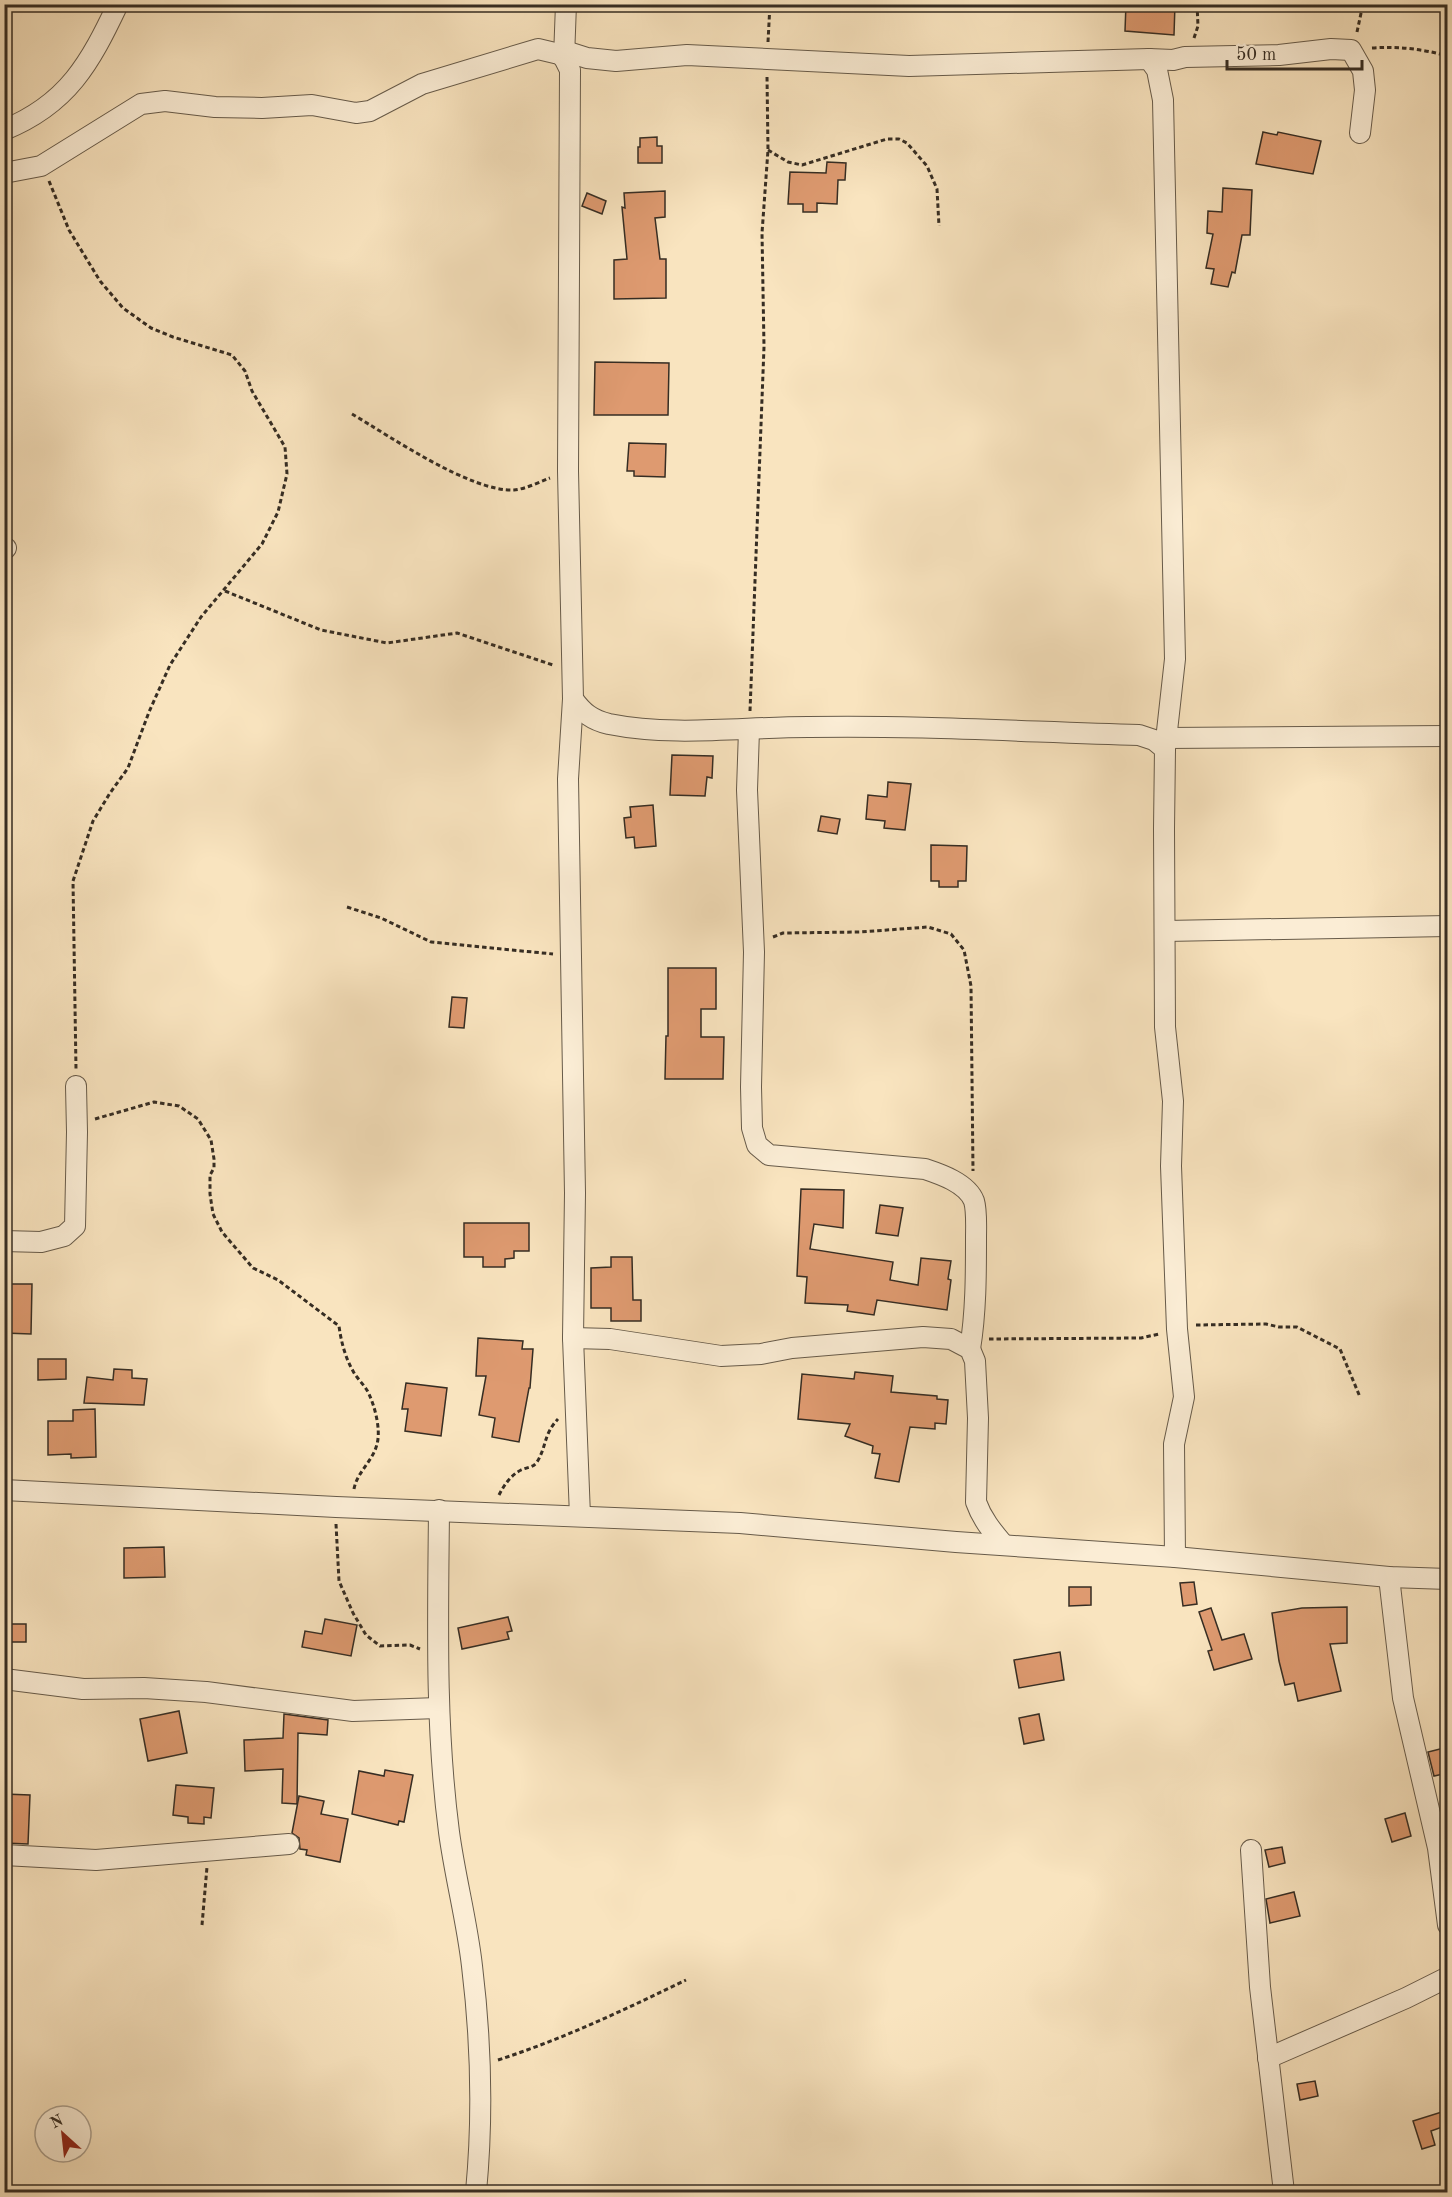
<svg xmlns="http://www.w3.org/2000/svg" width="1452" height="2197" font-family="'Old Standard TT',serif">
<rect width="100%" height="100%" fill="#f9e4bf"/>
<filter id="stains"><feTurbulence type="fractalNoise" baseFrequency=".00333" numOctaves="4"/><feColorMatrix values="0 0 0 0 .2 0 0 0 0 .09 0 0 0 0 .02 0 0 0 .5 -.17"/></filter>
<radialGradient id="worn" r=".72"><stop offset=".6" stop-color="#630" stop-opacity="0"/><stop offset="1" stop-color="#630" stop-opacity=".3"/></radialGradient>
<!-- building -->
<g fill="#de9a70" stroke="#362d23" stroke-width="1.5">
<path d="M1126,4h49l-1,31 -49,-4z"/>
<path d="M1263,132l14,3 1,-3 43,9 -8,33 -57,-10z"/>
<path d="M657,137v9h5v17h-24v-16h2v-9z"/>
<path d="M827,162l19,1 -1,17h-7l-1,24 -20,-1v9h-14v-8h-15l2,-32 36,1z"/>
<path d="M1223,188l29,2 -2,45h-8l-7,38 -3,-1 -4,15 -17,-3 3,-15 -8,-1 7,-34 -6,-1 1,-22 14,1z"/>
<path d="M665,191v26l-10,1 5,41h6v39l-52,1v-39l13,-1 -5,-52 3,1 -1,-15z"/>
<path d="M587,193l19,8 -4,13 -20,-8z"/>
<path d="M595,362l74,1 -1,52h-74z"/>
<path d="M629,443l37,1 -1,33 -31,-1v-5h-7z"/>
<path d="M672,755l41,1 -1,22 -5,-1 -2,19 -35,-1z"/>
<path d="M888,782l23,2 -6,46 -21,-2 1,-7 -19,-2 2,-24 19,2z"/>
<path d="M653,805l3,41 -21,2 -1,-11 -8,1 -2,-20 7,-1 -1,-10z"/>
<path d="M821,816l19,3 -3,15 -19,-3z"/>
<path d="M931,845l36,1 -1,35h-8v6h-19v-6h-8z"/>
<path d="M668,968h48v41h-15v28h23l-1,42h-58l1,-43h2z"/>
<path d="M452,997l15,1 -3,30 -15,-1z"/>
<path d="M801,1189l43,1 -1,38 -29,-4 -4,25 83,13 -3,18 28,5 3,-27 30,3 -3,18 3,1 -4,30 -70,-10 -3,15 -27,-4 1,-6 -43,-2 2,-26 -10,-1z"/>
<path d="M880,1205l23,3 -5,28 -22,-3z"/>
<path d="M464,1223h65v28h-15v7l-9,1v8h-22v-10h-19z"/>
<path d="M611,1257h21l1,43h8v21h-30v-13h-20v-40l20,-1z"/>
<path d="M4,1284h28l-1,50 -27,-1z"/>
<path d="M478,1338l45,3 -1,8h11l-3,39h-1l-10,54 -27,-5 3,-19 -16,-3 7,-39h-10z"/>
<path d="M38,1359h28v20l-28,1z"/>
<path d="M114,1369l18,1v8l15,1 -3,26 -60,-2 3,-26 26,3z"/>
<path d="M855,1372l38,4 -2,16 46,4v3l11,1 -2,24 -11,-1v6l-25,-2 -11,55 -24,-4 5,-24 -8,-1 1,-7 -28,-10 5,-12 -52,-5 4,-45 52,5z"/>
<path d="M406,1383l41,5 -6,48 -36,-5 3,-22h-6z"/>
<path d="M95,1409l1,48 -25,1v-4l-23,1v-34h25v-11z"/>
<path d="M164,1547l1,30 -41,1v-30z"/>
<path d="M1194,1582l3,22 -14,2 -3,-23z"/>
<path d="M1069,1587h22v18l-22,1z"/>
<path d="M1347,1607v36l-17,1 11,47 -43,10 -4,-18 -9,2 -6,-24 -7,-48 30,-5z"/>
<path d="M1211,1608l11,32 22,-6 8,25 -38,11 -6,-19 4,-1 -13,-38z"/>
<path d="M508,1617l4,14 -5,1 2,7 -47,10 -4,-21z"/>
<path d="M325,1619l32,6 -6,31 -49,-9 3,-16 17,3z"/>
<rect x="11" y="1624" width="15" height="18"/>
<path d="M1060,1652l4,28 -45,8 -5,-28z"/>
<path d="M179,1711l8,42 -39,8 -8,-42z"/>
<path d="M284,1714l44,6 -1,15 -29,-2 -1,71 -15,-1 1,-34 -38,2 -1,-31 39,-2z"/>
<path d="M1039,1714l5,26 -20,4 -5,-26z"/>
<path d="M1448,1747v26l-14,3 -6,-24z"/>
<path d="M385,1770l28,5 -9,47 -5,-1 -1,4 -46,-11 7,-43 25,5z"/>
<path d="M176,1785l38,3 -3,30 -7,-1v7l-16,-1v-6l-15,-2z"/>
<path d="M4,1794l26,1 -2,49 -24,-1z"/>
<path d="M299,1796l25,5 -3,13 27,5 -8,43 -34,-7 1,-5 -7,-1 -1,-11 -7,-5z"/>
<path d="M1405,1813l6,23 -19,6 -7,-23z"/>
<path d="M1282,1847l3,16 -16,4 -4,-17z"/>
<path d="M1294,1892l6,24 -30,7 -4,-24z"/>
<path d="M1315,2081l3,15 -18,4 -3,-16z"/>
<path d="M1448,2110v15l-17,6 4,14 -13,4 -9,-28z"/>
</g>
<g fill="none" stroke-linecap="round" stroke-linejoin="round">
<!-- street casing -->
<g stroke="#675b4a" stroke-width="22">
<g id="street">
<path d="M565,51l22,7 29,3 71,-6 222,11 240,-7 8,11 6,30 12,559 -10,90 -1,80 1,198 8,74 -2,65 6,163 7,68 -10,47 1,113"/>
<path d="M564,58l2,-54"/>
<path d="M1149,59l24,1 12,-3 94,-2 52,-6 20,1 12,21 2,19 -5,43"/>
<path d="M4,130c64,-26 86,-67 114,-126"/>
<path d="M4,173l37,-7 100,-62 24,-3 50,6 47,1 50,-3 44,8 14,-2 52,-27 116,-35 21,5 5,4 6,12 -2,401 5,228c10,14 19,21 36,25 65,13 133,3 199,3 110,-2 221,5 331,8l15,5 11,9"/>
<path d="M4,547l2,1"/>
<path d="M573,699l-5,80 7,414 -2,145 7,178"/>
<path d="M749,730l-2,60 7,162 -3,135 1,41 5,17 12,10 156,14c15,5 42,14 49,32 3,10 2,26 2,37 0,37 0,74 -6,111"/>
<path d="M1166,738l282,-2"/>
<path d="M1165,931l283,-5"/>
<path d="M4,1241l37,1 23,-6 11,-10 2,-94 -1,-46"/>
<path d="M573,1338l37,1 111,17 40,-2 31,-6 131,-11 28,2 19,10 5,12 3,57 -2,84c6,17 16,29 27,42"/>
<path d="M4,1490l332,17 404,16 216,19 219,15 214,20 59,2"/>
<path d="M439,1510c-1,107 -4,215 10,322 6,45 18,89 23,134 9,74 11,152 4,226"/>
<path d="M1389,1577l14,121 35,150 10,77"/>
<path d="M4,1679l79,10 61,-1 62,4 147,19 85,-3"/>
<path d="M1251,1850l9,137 24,205"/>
<path d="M4,1855l92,5 193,-16"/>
<path d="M1268,2058l138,-60 42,-21"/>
</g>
</g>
<!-- path -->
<g stroke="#362d23" stroke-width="3" stroke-dasharray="4.5 3" stroke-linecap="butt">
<path d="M1357,32l6,-28"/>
<path d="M1194,38l4,-12 -1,-22"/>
<path d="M768,42l2,-38"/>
<path d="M1372,48c26,-2 50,1 76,8"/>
<path d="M768,150l20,12 14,3 85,-26h12l8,4 20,23 10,23 2,37"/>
<path d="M49,181l20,49 31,51 23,27 28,20 22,9 59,18 13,16 7,20 33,56 2,27 -9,38 -16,32 -61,73 -31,48 -21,47 -21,56 -18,25 -17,28 -20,60 3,188"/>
<path d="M352,414c39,23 119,78 162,76 12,-1 25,-8 36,-12"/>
<path d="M225,591l96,39 66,13 70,-10 96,32"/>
<path d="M750,711l14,-364 -2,-114 6,-83 -1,-74"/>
<path d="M347,907l34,11 50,24 122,12"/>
<path d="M773,937l10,-4 77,-1 68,-5 23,7 13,16 7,36 2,185"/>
<path d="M95,1119l59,-17 25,4 19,13 13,21 3,19v9l-4,7v19l3,20 9,18 31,36 25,12 61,46c2,15 6,31 14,45 4,8 12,14 16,23 6,13 12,36 8,50 -4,17 -20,28 -23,45"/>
<path d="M1196,1325l70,-1 13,3h18l43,22 20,48"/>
<path d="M989,1339l152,-1 18,-4"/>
<path d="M4,1358l5,-8"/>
<path d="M499,1495c5,-10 12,-20 22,-25 6,-3 12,-2 16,-8 10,-16 6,-27 21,-43"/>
<path d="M336,1524l3,57 14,32 13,22 14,11 30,-1 10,4"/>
<path d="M202,1925l5,-58"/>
<path d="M498,2060c65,-21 126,-50 188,-80"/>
</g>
<!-- street -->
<use href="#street" stroke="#fbedd5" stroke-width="20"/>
</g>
<!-- margin -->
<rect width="1452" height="2197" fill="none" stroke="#f9e4bf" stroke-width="24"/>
<rect x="6" y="6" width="1440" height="2185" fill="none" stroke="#362d23" stroke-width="3"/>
<rect x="12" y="12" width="1428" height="2173" fill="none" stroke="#362d23" stroke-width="1.5"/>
<!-- north arrow -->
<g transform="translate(63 2134) rotate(333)"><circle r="28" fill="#fbedd5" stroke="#aca08e" stroke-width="1.5"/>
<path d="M0-4.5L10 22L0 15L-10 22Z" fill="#8f2418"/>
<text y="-9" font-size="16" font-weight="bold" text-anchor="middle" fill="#362d23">N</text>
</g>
<!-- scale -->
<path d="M1227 60v9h135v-9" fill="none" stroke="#362d23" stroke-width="3"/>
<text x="1236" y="60" font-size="18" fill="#362d23" stroke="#fbedd5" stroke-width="4.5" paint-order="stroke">50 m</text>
<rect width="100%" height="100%" filter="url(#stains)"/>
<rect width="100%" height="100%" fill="url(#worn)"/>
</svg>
